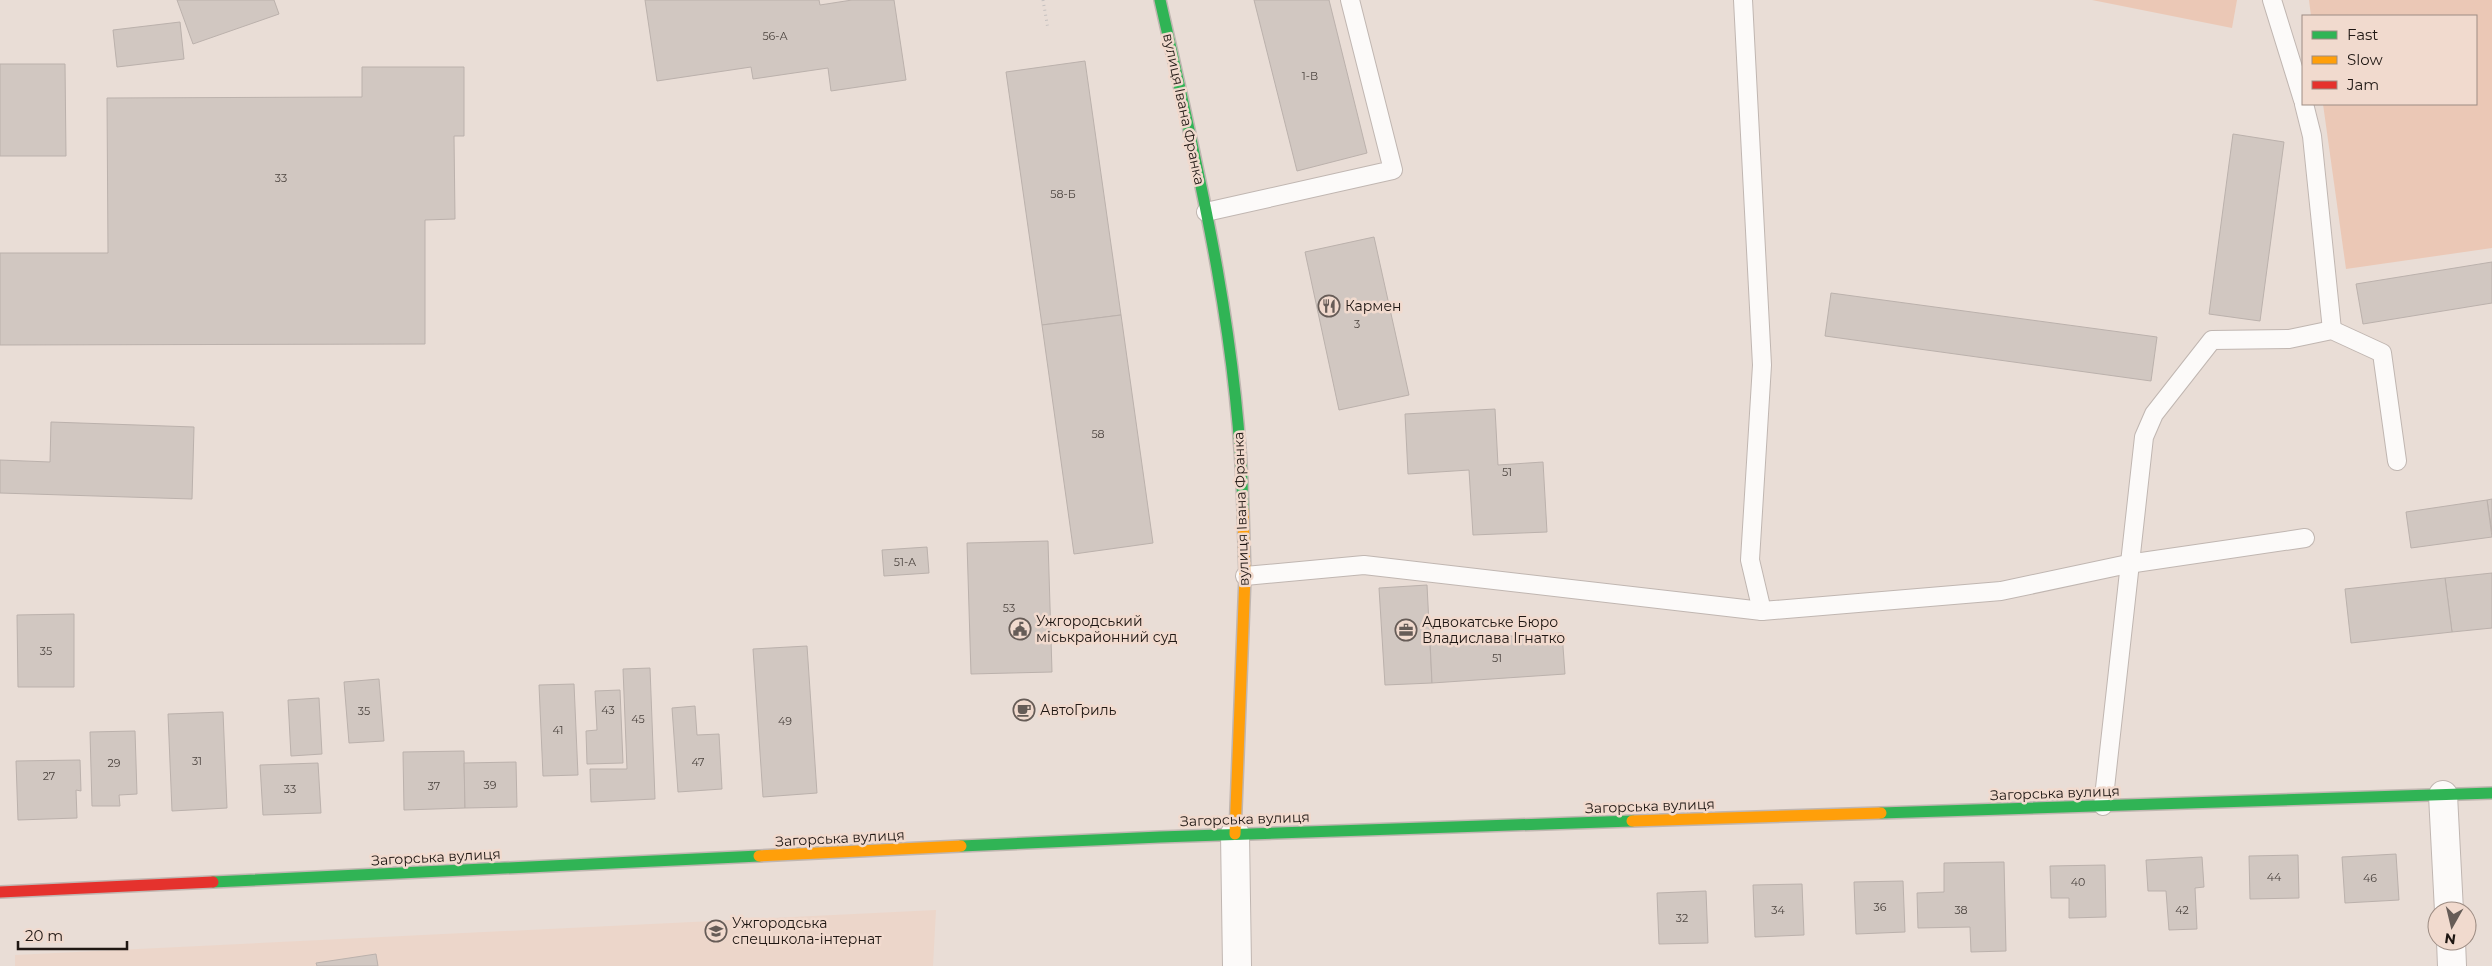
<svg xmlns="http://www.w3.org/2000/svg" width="2492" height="966" font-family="Montserrat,sans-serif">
<rect width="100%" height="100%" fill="#e9ddd6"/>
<!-- built -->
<path fill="#ecd6ca" d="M936,910l-3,56h-918v-11z"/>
<!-- green -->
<g fill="#ebc8b6">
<path d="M2092,0h145l-5,28z"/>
<path d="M2309,0h183v248l-146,21 -23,-165h153v-88h-165z"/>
</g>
<!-- building -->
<g fill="#d1c7c1" stroke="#bbb1ac">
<path d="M177,0h97l5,14 -86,30z"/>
<path d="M645,0h174l1,5 32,-5h42l12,80 -75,11 -3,-23 -75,11 -2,-12 -94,14z"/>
<path d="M1254,0h75l38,153 -70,18z"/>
<path d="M180,22l4,37 -67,8 -4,-37z"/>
<path d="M1085,61l36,254 -79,10 -36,-253z"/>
<path d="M0,64h65l1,92h-66z"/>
<path d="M362,67h102v69h-10l1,83 -30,1v124l-425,1v-92h108l-1,-155 255,-1z"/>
<path d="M2233,134l51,8 -24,179 -51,-7z"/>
<path d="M1374,237l35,158 -70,15 -34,-158z"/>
<path d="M2492,262v41l-129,21 -7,-40z"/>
<path d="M1831,293l326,44 -6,44 -326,-45z"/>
<path d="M1121,315l32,228 -79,11 -32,-229z"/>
<path d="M1495,409l3,56 45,-3 4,70 -74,3 -4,-65 -61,4 -3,-60z"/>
<path d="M51,422l143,5 -2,72 -192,-6v-33l50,2z"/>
<path d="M2492,499v33l-5,-32z"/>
<path d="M2487,500l5,37 -81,11 -5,-36z"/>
<path d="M1048,541l4,131 -81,2 -4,-131z"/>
<path d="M927,547l2,26 -45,3 -2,-26z"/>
<path d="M2492,573v55l-40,4 -7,-54z"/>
<path d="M2445,578l7,54 -101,11 -6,-54z"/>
<path d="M1427,585l5,98 -47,2 -6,-97z"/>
<path d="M74,614v73h-56l-1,-72z"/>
<path d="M1562,633l3,41 -133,9 -2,-42z"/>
<path d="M807,646l10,147 -54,4 -10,-148z"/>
<path d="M650,668l5,131 -64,3 -1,-33h37l-4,-100z"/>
<path d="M379,679l5,62 -35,2 -5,-61z"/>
<path d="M574,684l4,91 -35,1 -4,-91z"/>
<path d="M620,690l3,73 -36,1 -1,-33 11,-1 -2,-39z"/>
<path d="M319,698l3,56 -31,2 -3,-56z"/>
<path d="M695,706l2,29 22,-1 3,55 -44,3 -6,-84z"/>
<path d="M223,712l4,96 -55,3 -4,-97z"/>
<path d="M135,731l2,63 -18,1 1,11h-28l-2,-74z"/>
<path d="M464,751l1,57 -61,2 -1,-58z"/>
<path d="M80,760l1,31 -5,-1 1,28 -59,2 -2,-59z"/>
<path d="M516,762l1,45 -52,1 -1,-45z"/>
<path d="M318,763l3,50 -58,2 -3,-50z"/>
<path d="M2396,854l3,46 -54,3 -3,-46z"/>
<path d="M2298,855l1,43 -49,1 -1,-43z"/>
<path d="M2202,857l2,30 -9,1 2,41 -28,1 -3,-39h-18l-2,-31z"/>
<path d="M2004,862l2,89 -35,1 -1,-25 -52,1 -1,-35 27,-1v-29z"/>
<path d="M2105,865l1,52 -37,1v-20h-18l-1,-32z"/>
<path d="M1903,881l2,51 -49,2 -2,-52z"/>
<path d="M1802,884l2,51 -49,2 -2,-52z"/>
<path d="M1706,891l2,52 -49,1 -2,-51z"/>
<path d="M376,954l2,12h-61l-1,-3z"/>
</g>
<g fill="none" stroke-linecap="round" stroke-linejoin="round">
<!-- lane casing -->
<g stroke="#c0b6b1" stroke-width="20">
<g id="lane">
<path d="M1743,0l19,365 -12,195 12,51"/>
<path d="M2272,0l31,100"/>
<path d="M2304,104l8,32 20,194"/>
<path d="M1206,212l187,-42 -43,-170"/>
<path d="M1245,576l119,-11 398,46 239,-20 127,-27 177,-26"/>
<path d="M2103,806l41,-369 10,-23 58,-74 77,-1 43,-9 50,23 15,108"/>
</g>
</g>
<!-- street casing -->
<g stroke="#c0b6b1" stroke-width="30">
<g id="street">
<path d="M2443,795l6,116"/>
<path d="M1235,834l2,132"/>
<path d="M2451,941l1,25"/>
</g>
</g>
<!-- fast casing -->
<g stroke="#c0b6b1" stroke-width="14">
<g id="fast">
<path d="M1160,0c38,168 79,337 83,510"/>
<path d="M1881,813l611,-20"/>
<path d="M961,846l199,-9 472,-16"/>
<path d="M213,882l546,-26"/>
</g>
</g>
<!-- slow casing -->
<g stroke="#c0b6b1" stroke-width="14">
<g id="slow">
<path d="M1632,821l249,-8"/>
<path d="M1235,834l10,-258 -2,-66"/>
<path d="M759,856l202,-10"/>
</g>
</g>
<!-- jam casing -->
<g stroke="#c0b6b1" stroke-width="14">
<path id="jam" d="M0,892l213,-10"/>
</g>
<!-- path -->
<path stroke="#c6c1c0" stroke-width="3" stroke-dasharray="1 4" stroke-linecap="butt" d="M1043,0l5,29"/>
<!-- lane -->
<use href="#lane" stroke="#fcfaf9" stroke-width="18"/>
<!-- street -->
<use href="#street" stroke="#fcfaf9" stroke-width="28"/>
<!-- fast -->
<use href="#fast" stroke="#30b455" stroke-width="11"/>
<!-- slow -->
<use href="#slow" stroke="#ff9f0a" stroke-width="11"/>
<!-- jam -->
<use href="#jam" stroke="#e5322d" stroke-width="11"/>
</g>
<!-- icons -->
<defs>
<g id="restaurant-ring" transform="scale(1.125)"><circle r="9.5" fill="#f1dace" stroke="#665c57" stroke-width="1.5"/><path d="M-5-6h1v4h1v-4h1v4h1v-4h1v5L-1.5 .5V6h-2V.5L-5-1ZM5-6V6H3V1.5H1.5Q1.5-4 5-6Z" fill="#665c57"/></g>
<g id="civic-ring" transform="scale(1.125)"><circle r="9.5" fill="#f1dace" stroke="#665c57" stroke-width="1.5"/><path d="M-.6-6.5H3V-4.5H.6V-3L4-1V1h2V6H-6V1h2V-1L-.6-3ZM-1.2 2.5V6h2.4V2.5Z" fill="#665c57"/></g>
<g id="office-ring" transform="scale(1.125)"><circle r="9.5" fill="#f1dace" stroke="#665c57" stroke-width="1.5"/><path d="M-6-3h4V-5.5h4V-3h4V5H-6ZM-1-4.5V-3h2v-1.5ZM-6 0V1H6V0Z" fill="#665c57"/></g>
<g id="cafe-ring" transform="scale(1.125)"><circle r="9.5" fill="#f1dace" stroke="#665c57" stroke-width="1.5"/><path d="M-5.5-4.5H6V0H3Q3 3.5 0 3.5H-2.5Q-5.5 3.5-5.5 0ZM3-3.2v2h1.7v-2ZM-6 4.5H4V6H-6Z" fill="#665c57"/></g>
<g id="school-ring" transform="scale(1.125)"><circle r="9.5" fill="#f1dace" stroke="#665c57" stroke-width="1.5"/><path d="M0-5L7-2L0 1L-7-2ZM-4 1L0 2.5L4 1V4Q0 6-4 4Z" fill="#665c57"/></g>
</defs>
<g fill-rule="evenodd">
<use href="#restaurant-ring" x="1329" y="306"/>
<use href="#civic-ring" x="1020" y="629"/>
<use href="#office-ring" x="1406" y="630"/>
<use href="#cafe-ring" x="1024" y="710"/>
<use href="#school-ring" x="716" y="931"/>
</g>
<g text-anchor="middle" stroke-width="5" stroke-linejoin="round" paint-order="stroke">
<!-- number labels -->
<g font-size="11" fill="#4d4540">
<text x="775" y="40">56-А</text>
<text x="1310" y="80">1-В</text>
<text x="281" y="182">33</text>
<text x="1063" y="198">58-Б</text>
<text x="1357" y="328">3</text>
<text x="1098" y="438">58</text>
<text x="1507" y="476">51</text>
<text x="905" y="566">51-А</text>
<text x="1009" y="612">53</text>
<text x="46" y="655">35</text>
<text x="1497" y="662">51</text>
<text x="608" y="714">43</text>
<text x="364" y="715">35</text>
<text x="638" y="723">45</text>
<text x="785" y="725">49</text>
<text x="558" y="734">41</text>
<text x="197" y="765">31</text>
<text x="698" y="766">47</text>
<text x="114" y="767">29</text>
<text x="49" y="780">27</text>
<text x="490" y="789">39</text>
<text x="434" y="790">37</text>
<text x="290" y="793">33</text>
<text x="2274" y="881">44</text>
<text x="2370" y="882">46</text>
<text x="2078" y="886">40</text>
<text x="1880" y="911">36</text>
<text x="1778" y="914">34</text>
<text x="1961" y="914">38</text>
<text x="2182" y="914">42</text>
<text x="1682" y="922">32</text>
</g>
<!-- street labels -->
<g font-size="14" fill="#1f1713" stroke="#f1dace">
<text transform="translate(1184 109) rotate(78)" y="5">вулиця Івана Франка</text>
<text transform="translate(1241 509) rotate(-92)" y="5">вулиця Івана Франка</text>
<text transform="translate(2055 793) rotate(-2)" y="5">Загорська вулиця</text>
<text transform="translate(1650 806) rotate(-2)" y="5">Загорська вулиця</text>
<text transform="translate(1245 819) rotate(-2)" y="5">Загорська вулиця</text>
<text transform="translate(840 838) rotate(-3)" y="5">Загорська вулиця</text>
<text transform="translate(436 857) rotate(-3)" y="5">Загорська вулиця</text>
</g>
<!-- poi labels -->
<g font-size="14" fill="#1f1713" stroke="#f1dace" text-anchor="start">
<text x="1345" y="311">Кармен</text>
<text x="1036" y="626">Ужгородський<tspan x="1036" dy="16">міськрайонний суд</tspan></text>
<text x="1422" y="627">Адвокатське Бюро<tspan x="1422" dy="16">Владислава Ігнатко</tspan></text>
<text x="1040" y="715">АвтоГриль</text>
<text x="732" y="928">Ужгородська<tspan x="732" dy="16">спецшкола-інтернат</tspan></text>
</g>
</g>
<!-- legend -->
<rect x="2302" y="15" width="175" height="90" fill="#f1dace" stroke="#9d8c83"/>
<rect x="2312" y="31" width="25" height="8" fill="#30b455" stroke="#9d8c83"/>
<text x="2347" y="40" font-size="15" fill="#1f1713">Fast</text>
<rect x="2312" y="56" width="25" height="8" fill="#ff9f0a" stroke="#9d8c83"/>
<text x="2347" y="65" font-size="15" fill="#1f1713">Slow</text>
<rect x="2312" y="81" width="25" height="8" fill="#e5322d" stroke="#9d8c83"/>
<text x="2347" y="90" font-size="15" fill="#1f1713">Jam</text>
<!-- north arrow -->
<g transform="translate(2452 926) rotate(188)"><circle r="24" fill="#f1dace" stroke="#9d8c83"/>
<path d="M0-4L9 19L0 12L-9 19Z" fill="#665c57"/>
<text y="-8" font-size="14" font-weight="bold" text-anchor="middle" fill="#1f1713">N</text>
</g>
<!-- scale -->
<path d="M18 941v8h109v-8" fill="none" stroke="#1f1713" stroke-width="2.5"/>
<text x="25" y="941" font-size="15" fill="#1f1713" stroke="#f1dace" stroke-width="4" paint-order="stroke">20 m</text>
</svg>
